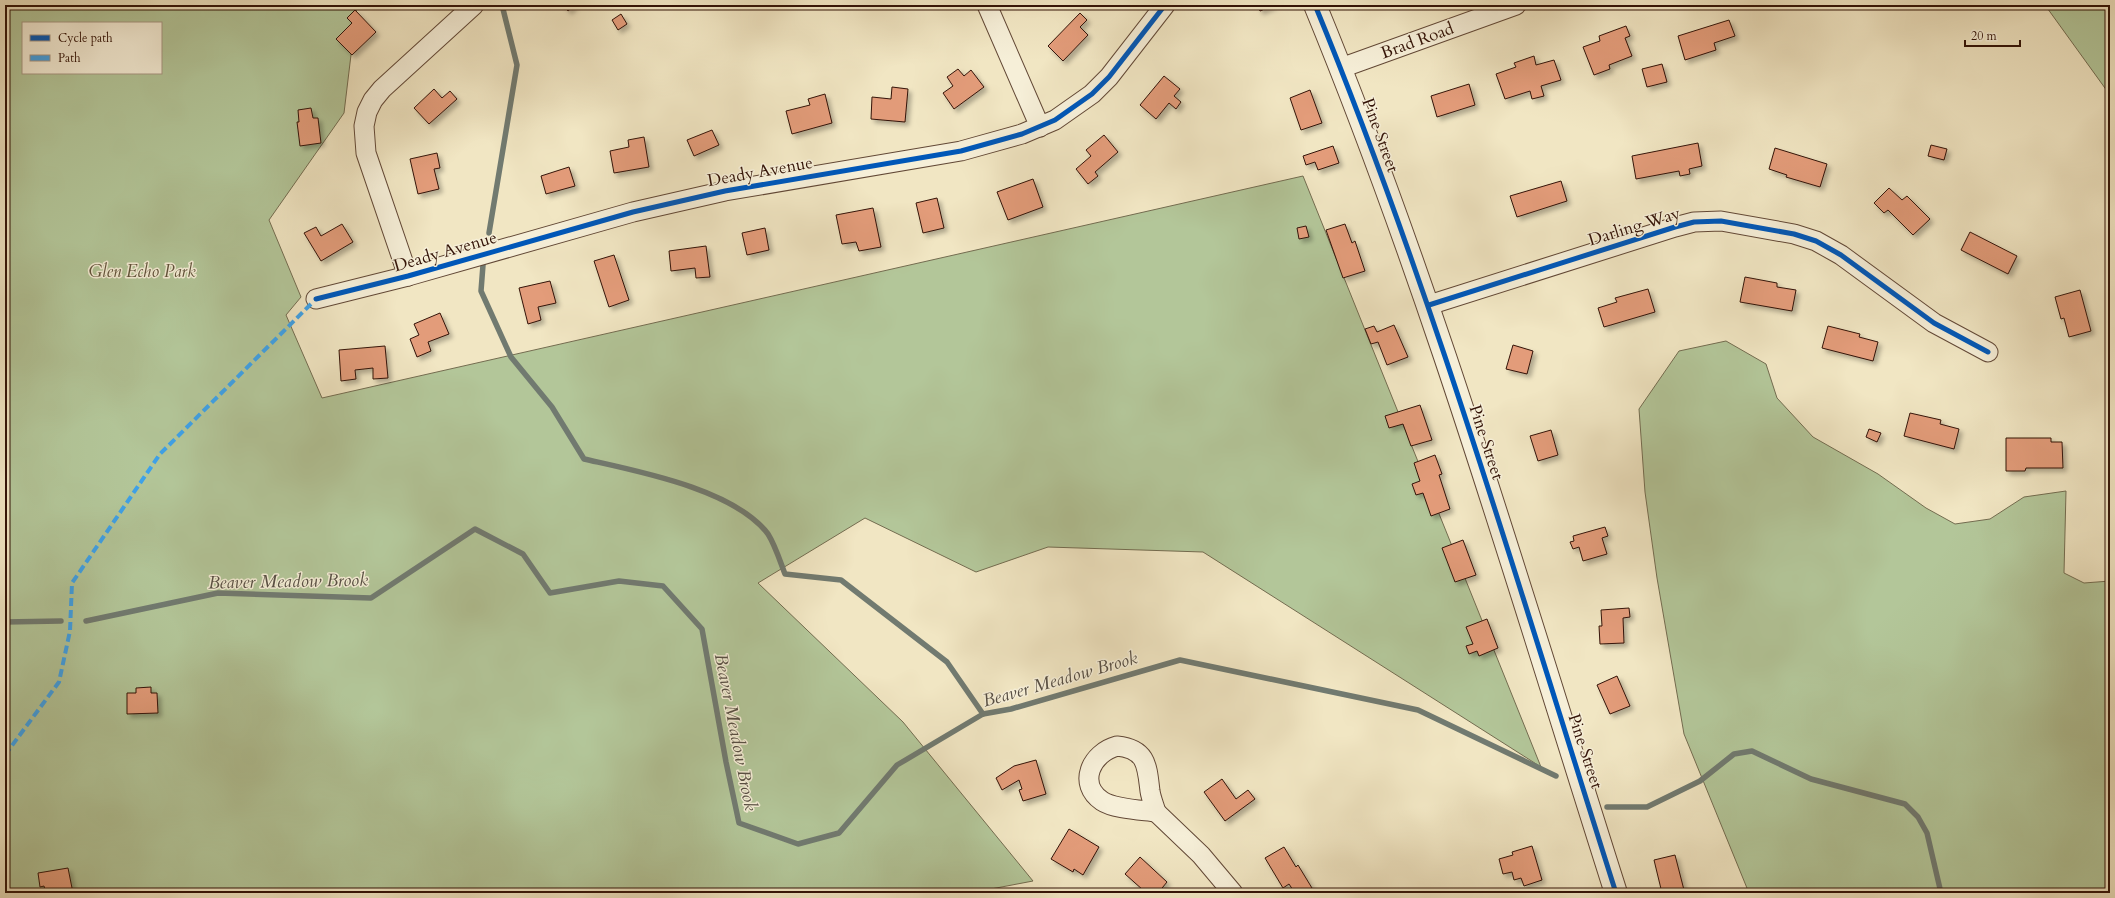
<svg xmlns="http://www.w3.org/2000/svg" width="2115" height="898" font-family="Cardo,serif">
<defs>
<filter id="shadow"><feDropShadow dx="3.5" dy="3.5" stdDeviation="2" flood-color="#0004"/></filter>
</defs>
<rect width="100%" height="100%" fill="#f1e6c3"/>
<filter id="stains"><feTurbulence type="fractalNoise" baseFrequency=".005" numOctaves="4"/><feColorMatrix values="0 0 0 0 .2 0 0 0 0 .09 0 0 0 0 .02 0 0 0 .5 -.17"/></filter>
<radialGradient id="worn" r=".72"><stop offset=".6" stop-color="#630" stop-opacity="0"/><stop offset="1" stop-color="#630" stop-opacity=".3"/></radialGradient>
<!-- green -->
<g fill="#b3c699" stroke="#736c50" fill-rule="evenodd">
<path d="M5,5h352l-13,108 -75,107 32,77 -15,18 36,83 981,-222 238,591 -338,-215 -155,-5 -72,25 -111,-54 -107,65 145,139 130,159 -63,12h-965zM23,23h138v50h-138z"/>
<path d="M2045,5h65v90z"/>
<path d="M1726,341l40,23 11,34 36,39 65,37 48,34 29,16 35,-5 34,-22 42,-6 -2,82 20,10 26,-2v312h-361l-65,-159 -27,-156 -12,-86 -6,-83 40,-58z"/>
</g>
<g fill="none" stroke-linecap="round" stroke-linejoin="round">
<!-- stream -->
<g stroke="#717a70" stroke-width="5.5">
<path d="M489,233l28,-168 -15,-60"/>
<path d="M483,265l-2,26 30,66 41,50 32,52c53,12 150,30 184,75 7,11 12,27 17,40l56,6 106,82 36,52"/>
<path d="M86,621l132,-28 153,5 104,-69 48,25 27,39 69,-12 44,5 39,43 24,133 13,61 59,21 41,-11 58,-68 86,-51 28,-5 169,-49 238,50 138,66"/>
<path d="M5,622l56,-1"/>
<path d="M1607,807h40l53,-26 34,-27 18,-3 59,28 94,25 13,13 9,16 14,60"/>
</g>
</g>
<!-- building -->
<g fill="#e39c7a" stroke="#331307" filter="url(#shadow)">
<path d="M563,5h12l-7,6z"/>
<path d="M1257,5h17l-14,6z"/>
<path d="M355,10l21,22 -24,23 -16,-16 16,-16 -5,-5z"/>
<path d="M1080,13l7,7 -7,7 8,8 -25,26 -15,-15z"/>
<path d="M621,14l6,10 -9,6 -6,-10z"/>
<path d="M1729,20l6,16 -21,7 2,7 -31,10 -7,-24z"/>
<path d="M1626,26l4,10 -5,2 7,18 -23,9 1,4 -16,6 -11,-28 17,-6 -1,-5z"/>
<path d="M1534,56l2,9 18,-5 7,20 -20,6 3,10 -12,3 -2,-8 -25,8 -9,-25 20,-7 -2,-4z"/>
<path d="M1662,64l5,18 -20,5 -5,-18z"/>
<path d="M958,69l6,7 7,-6 13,17 -30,22 -11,-16 10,-7 -6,-9z"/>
<path d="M1164,76l16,13 -6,7 7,6 -5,7 -7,-6 -13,16 -16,-14z"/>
<path d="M1469,84l6,21 -38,12 -6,-21z"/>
<path d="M892,87l16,2 -3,33 -34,-3 1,-22 19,2z"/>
<path d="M434,89l8,9 8,-7 7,8 -28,25 -15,-16z"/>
<path d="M1310,90l12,33 -21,7 -11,-32z"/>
<path d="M825,94l7,29 -40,11 -6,-23 24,-6 -2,-6z"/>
<path d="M311,108l2,10h5l3,25 -21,3 -3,-24h2l-1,-12z"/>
<path d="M712,130l7,15 -25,11 -7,-16z"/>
<path d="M1104,135l14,17 -23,20 3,4 -10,8 -12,-15 15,-13 -5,-6z"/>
<path d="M644,137l5,30 -35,6 -4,-22 19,-4 -1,-7z"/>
<path d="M1698,143l4,23 -13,3 1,5 -10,2 -1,-5 -43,8 -4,-23z"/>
<path d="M1931,145l16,4 -3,11 -16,-4z"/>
<path d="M1333,146l6,17 -21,7 -3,-8 -9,3 -3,-9z"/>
<path d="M1775,148l52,16 -7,23 -34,-10 1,-2 -18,-6z"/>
<path d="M437,153l3,15 -6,1 5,20 -21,5 -8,-35z"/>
<path d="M569,167l6,19 -29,8 -5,-18z"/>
<path d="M1033,179l10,28 -35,13 -11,-28z"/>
<path d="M1561,181l6,20 -50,16 -7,-21z"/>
<path d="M1889,188l13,12 5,-4 23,23 -17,16 -25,-25 -4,3 -10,-10z"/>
<path d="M937,198l7,30 -21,5 -7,-30z"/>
<path d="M873,208l8,39 -22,4 -3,-9 -14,2 -6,-29z"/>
<path d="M342,224l11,18 -32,19 -17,-28 12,-6 5,9z"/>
<path d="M1345,224l7,19 3,-2 10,30 -22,7 -17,-48z"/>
<path d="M1306,226l3,11 -10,2 -2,-11z"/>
<path d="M765,228l4,22 -22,5 -5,-22z"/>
<path d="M1970,232l47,24 -9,18 -47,-24z"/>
<path d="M706,246l4,31 -14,1 -1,-10 -24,3 -2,-20z"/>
<path d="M614,255l15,45 -20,7 -15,-46z"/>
<path d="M1745,277l32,6v4l19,3 -4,21 -52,-9z"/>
<path d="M550,281l6,22 -18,4 3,13 -13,4 -9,-36z"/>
<path d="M1648,289l7,23 -51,15 -6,-19 19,-6 -2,-4z"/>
<path d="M2080,290l11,41 -22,6 -5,-19 -3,1 -6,-22z"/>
<path d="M440,313l9,21 -21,8 3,9 -14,6 -7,-18 9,-4 -5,-11z"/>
<path d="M1394,325l14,32 -21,8 -9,-23 -7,2 -6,-15 9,-3 3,6z"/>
<path d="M1828,326l32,8 -1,3 19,5 -5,19 -51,-13z"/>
<path d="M1513,345l20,6 -6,23 -21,-5z"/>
<path d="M385,346l3,32 -15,1v-11l-18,2 1,9 -15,2 -2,-31z"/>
<path d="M1420,405l12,35 -21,6 -8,-22 -14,4 -4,-12z"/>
<path d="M1910,413l31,7 -1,4 19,5 -5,20 -50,-13z"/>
<path d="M1869,429l12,4 -4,9 -11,-5z"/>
<path d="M1551,430l7,25 -20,6 -8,-25z"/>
<path d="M2006,438h45v4h11l1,26h-37l-1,3h-19z"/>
<path d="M1435,455l7,19 -3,1 11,34 -19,7 -8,-23 -7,2 -4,-11 8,-3 -6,-18z"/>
<path d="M1605,527l3,9 -6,2 5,16 -24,7 -4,-14 -6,2 -3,-7 4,-1 -1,-5z"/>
<path d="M1463,540l13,35 -21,7 -13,-34z"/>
<path d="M1629,608l1,9 -7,1 1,25 -24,1 -1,-18h3l-1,-16z"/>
<path d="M1487,619l11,29 -19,8 -2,-5 -8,3 -3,-8 7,-2 -7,-17z"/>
<path d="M1617,676l13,30 -20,8 -13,-29z"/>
<path d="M151,687v6h6l1,20 -31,1v-21h9v-5z"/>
<path d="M1036,760l10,34 -23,7 -4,-11 3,-1 -3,-9 -17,10 -6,-12 18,-12z"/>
<path d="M1222,779l14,20 12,-9 7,9 -30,22 -21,-29z"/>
<path d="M1069,829l30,18 -16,28 -9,-6 -1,3 -22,-13z"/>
<path d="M1532,846l10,34 -18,6 -3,-8 -7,2 -2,-8 -9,2 -4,-15 14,-4 -1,-3z"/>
<path d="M1284,847l12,20 2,-2 17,28h-20l-6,-9 -6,4 -18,-30z"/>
<path d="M1675,855l9,35 -9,3h-13l-8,-33z"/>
<path d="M1140,857l27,25 -9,11h-17l2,-3 -18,-16z"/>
<path d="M68,868l5,25h-27l-2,-7 -4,1 -2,-14z"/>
</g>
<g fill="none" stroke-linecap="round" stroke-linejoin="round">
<!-- minor casing -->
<g stroke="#624836" stroke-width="21">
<g id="minor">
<path d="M987,5l53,122"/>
<path d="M1341,68l175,-63"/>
<path d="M408,276l-42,-123 -2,-27 3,-14 6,-12 9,-11 92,-84"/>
<path d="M316,299l92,-23 225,-64 92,-21 236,-40 61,-17 33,-14 37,-26 17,-17 56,-72"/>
<path d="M1429,305l246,-78 19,-5 27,-1 73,13 22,7 25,14 93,68 54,29"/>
<path d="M1117,746c30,3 30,20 33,45 1,7 4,14 6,21 -15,-2 -42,-3 -54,-11 -25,-17 -11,-48 15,-55z"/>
<path d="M1156,812l45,43 32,38"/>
</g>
</g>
<!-- tertiary casing -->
<g stroke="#624836" stroke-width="24">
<path id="tertiary" d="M1315,5c119,289 206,590 301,888"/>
</g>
<!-- minor -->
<use href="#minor" stroke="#f6efd8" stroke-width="19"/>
<!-- tertiary -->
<use href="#tertiary" stroke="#f6efd8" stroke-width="22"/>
<!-- quiet -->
<path stroke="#3ea2e9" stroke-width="4" stroke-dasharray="8 4" stroke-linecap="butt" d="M5,755l54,-73 11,-51 2,-48 88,-129 156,-155"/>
<!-- cycleway casing -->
<g stroke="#f6efd8" stroke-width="8">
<g id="cycleway">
<path d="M1315,5c119,289 206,590 301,888"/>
<path d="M316,299l92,-23 225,-64 92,-21 236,-40 61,-17 33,-14 37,-26 17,-17 56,-72"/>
<path d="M1429,305l246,-78 19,-5 27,-1 73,13 22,7 25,14 93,68 54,29"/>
</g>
</g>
<!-- cycleway -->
<use href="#cycleway" stroke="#0057b8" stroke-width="5"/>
</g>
<g text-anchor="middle" stroke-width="3" stroke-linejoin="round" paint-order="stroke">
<!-- street labels -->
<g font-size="17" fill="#331307" stroke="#f6efd8">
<text transform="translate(1417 40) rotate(-20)" y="6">Brad Road</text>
<text transform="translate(1381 135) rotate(70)" y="6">Pine Street</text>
<text transform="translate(760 171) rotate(-10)" y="6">Deady Avenue</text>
<text transform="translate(1634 226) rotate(-17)" y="6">Darling Way</text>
<text transform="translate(445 251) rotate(-16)" y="6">Deady Avenue</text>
<text transform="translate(1487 442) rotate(72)" y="6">Pine Street</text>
<text transform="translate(1586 751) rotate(72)" y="6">Pine Street</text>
</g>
<!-- park labels -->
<g font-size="17" font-style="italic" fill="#60523a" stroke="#f6efd8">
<text x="142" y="277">Glen Echo Park</text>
</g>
<!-- water labels -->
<g font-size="18" font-style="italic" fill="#574f44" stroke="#f6efd8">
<text transform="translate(288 581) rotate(-1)" y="6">Beaver Meadow Brook</text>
<text transform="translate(1060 679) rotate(-16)" y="6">Beaver Meadow Brook</text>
<text transform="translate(736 732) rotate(79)" y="6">Beaver Meadow Brook</text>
</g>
</g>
<!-- margin -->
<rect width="2115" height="898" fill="none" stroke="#f1e6c3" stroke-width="20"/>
<rect x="6" y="6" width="2103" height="886" fill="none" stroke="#331307" stroke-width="2"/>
<rect x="10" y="10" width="2095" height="878" fill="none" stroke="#331307"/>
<!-- legend -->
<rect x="22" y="22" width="140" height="52" fill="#f6efd8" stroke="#a89784"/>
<rect x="30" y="35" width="20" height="6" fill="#0057b8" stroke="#a89784"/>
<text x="58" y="42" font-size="12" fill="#331307">Cycle path</text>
<rect x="30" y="55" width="20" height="6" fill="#3ea2e9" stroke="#a89784"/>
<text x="58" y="62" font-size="12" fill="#331307">Path</text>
<!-- scale -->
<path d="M1965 40v6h55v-6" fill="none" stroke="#331307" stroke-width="2"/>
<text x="1971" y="40" font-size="12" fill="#331307" stroke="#f6efd8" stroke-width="3" paint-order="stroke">20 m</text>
<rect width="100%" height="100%" filter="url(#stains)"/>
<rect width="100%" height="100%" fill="url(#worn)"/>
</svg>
